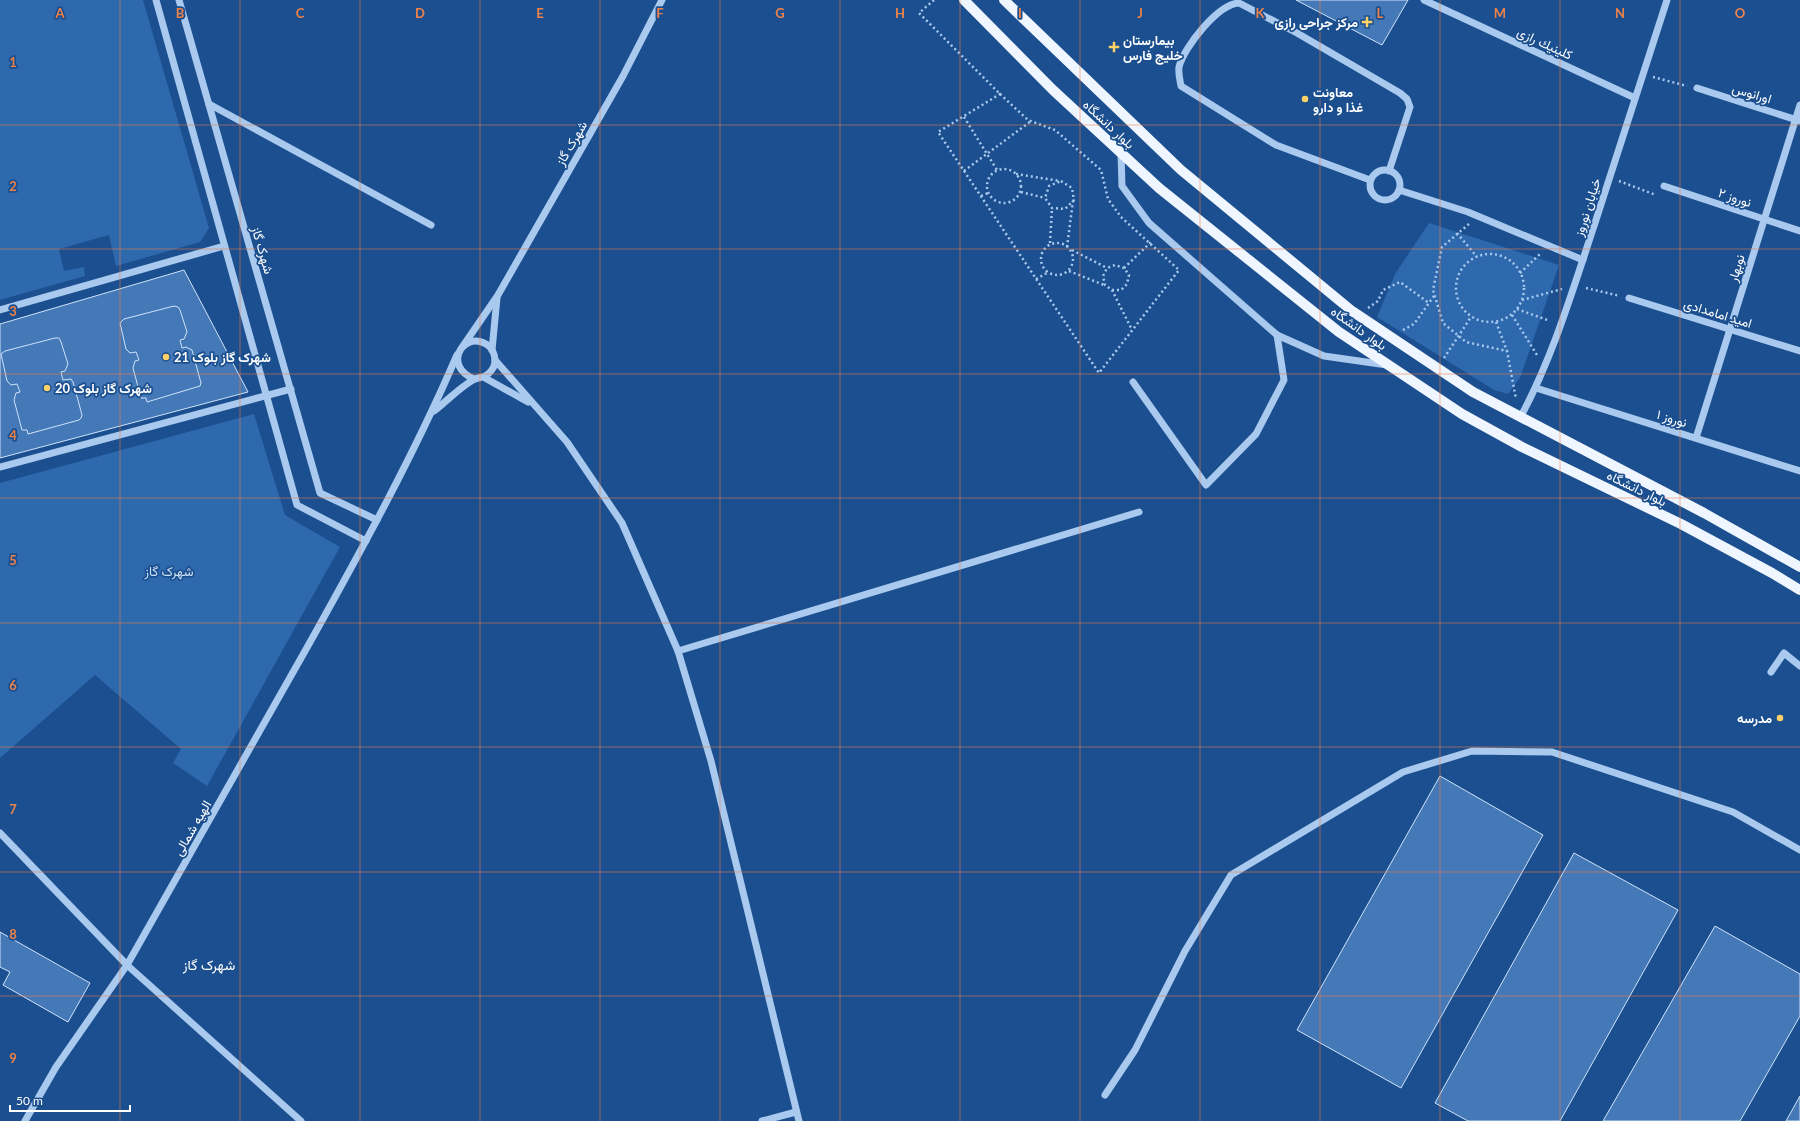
<svg xmlns="http://www.w3.org/2000/svg" width="1800" height="1121" font-family="Lato,Vazirmatn,sans-serif">
<rect width="100%" height="100%" fill="#1b4f8f"/>
<!-- green -->
<g fill="#2e69ad">
<path d="M0,0h143l66,228 -9,14 -84,24 -7,-31 -50,14 5,22 20,-4 1,9 -85,24z"/>
<path d="M1429,223l130,42 -39,113 -12,16 -14,-4 -117,-73 18,-43z"/>
<path d="M254,414l31,101 55,32 -133,239 -34,-23 8,-14 -86,-74 -95,83v-275z"/>
</g>
<!-- building -->
<g fill="#4478b7" stroke="#cfe3fa">
<path d="M1296,0h112l-26,45z"/>
<path d="M184,270l64,122 -248,66v-134z"/>
<path d="M174,306l4,1 2,3 7,22 -3,7 -4,1 2,8 4,-1 6,3 9,33 -1,3 -53,16 -1,-4h-5l-8,-30 2,-7 4,-1 -3,-8 -6,1 -4,-4 -6,-26 4,-4z"/>
<path d="M55,338h4l2,4 7,22 -3,7 -4,1 2,8 8,-1 2,3 9,33 -1,3 -2,2 -51,14 -1,-4h-5l-8,-30 2,-7 4,-1 -3,-8 -6,1 -4,-4 -6,-27 4,-3z"/>
<path d="M1440,776l103,59 -142,253 -104,-58z"/>
<path d="M1574,853l104,57 -118,211h-92l-33,-18z"/>
<path d="M1715,926l85,48v42l-60,105h-137z"/>
<path d="M0,932l90,51 -22,39 -65,-37 7,-13 -10,-5z"/>
<path d="M1800,1096v25h-14z"/>
</g>
<g fill="none" stroke-linecap="round" stroke-linejoin="round">
<!-- path -->
<g stroke="#a9c9ee" stroke-width="2.5" stroke-dasharray="2 3" stroke-linecap="butt">
<path d="M934,0l-15,13 81,81"/>
<path d="M1653,77l34,9"/>
<path d="M1000,94l28,26 27,10 46,40 7,29 13,18 58,53 -80,103 -161,-241z"/>
<path d="M964,117l33,53"/>
<circle cx="1004" cy="186" r="17"/>
<path d="M964,171l67,-50"/>
<path d="M1016,174l44,7"/>
<path d="M1061,181l11,7 2,12 -9,9 -13,-1 -7,-10 4,-12z"/>
<path d="M1619,181l37,14"/>
<path d="M1021,192l24,6"/>
<path d="M981,196l7,-3"/>
<path d="M1469,224l-27,23 -9,43 10,33 23,19 41,9 9,48"/>
<path d="M1457,233l20,24"/>
<circle cx="1057" cy="259" r="16"/>
<path d="M1050,243l2,-35"/>
<path d="M1067,247l6,-46"/>
<path d="M1072,250l35,18"/>
<circle cx="1490" cy="288" r="34"/>
<path d="M1124,268l27,-26"/>
<path d="M1069,271l35,14"/>
<path d="M1520,273l20,-19"/>
<path d="M1036,279l11,-6"/>
<path d="M1586,288l34,8"/>
<path d="M1112,290h9l6,-6 2,-9 -5,-7 -9,-3 -8,3 -4,8 2,9 7,5 20,40"/>
<path d="M1522,300l40,-11"/>
<path d="M1368,308l10,-7 5,-11 17,-8 29,21"/>
<path d="M1517,309l33,12"/>
<path d="M1512,315l25,40"/>
<path d="M1496,322l11,29"/>
<path d="M1403,330l11,-6 20,-28"/>
<path d="M1444,358l27,-41"/>
</g>
<!-- minor -->
<g stroke="#a9c9ee" stroke-width="7">
<path d="M156,0l141,505 69,36"/>
<path d="M179,0l141,493 57,27"/>
<path d="M1424,0l211,98"/>
<path d="M1697,88l103,33"/>
<path d="M209,104l222,121"/>
<path d="M1121,153l1,33 27,37 128,112 47,21 63,9"/>
<circle cx="1385" cy="185" r="15"/>
<path d="M1370,180l-94,-35 -95,-59c-1,-6 -3,-13 -2,-19 5,-20 39,-63 60,-64l58,30 103,60 7,6 3,8 -21,64"/>
<path d="M1664,186l136,45"/>
<path d="M1399,190l69,22 115,48"/>
<path d="M1629,298l171,53"/>
<path d="M0,310l224,-64"/>
<path d="M463,346l35,-51 125,-219 39,-76"/>
<path d="M492,350l5,-52"/>
<path d="M495,360l72,82 55,81 56,128 33,110 88,360"/>
<path d="M485,378l43,24"/>
<path d="M1133,382l73,103 50,-51 28,-54 -7,-45"/>
<path d="M1536,388l264,83"/>
<path d="M434,411c13,-10 25,-23 39,-31 7,-4 12,-1 18,-9 8,-9 3,-24 -7,-28 -22,-10 -41,23 -10,36"/>
<path d="M1520,418c33,-61 53,-129 75,-195 24,-75 48,-149 72,-223"/>
<path d="M1696,438l104,-333"/>
<path d="M0,467l291,-78"/>
<path d="M678,651l461,-139"/>
<path d="M1771,672l13,-19 16,13"/>
<path d="M0,833l127,132c61,-107 122,-214 182,-321 53,-95 105,-189 148,-289"/>
<path d="M1105,1095l30,-45 50,-99 46,-76 172,-103 69,-21 80,1 181,60 67,38"/>
<path d="M25,1121l31,-54 71,-102 174,156"/>
<path d="M762,1121l34,-9"/>
</g>
<!-- major -->
<g stroke="#f0f6ff" stroke-width="10">
<path d="M964,0l89,90 106,98 180,144 123,82 60,33 159,77 91,49 28,17"/>
<path d="M1004,0l177,170 171,141 121,81 231,121 96,54"/>
</g>
</g>
<!-- grid -->
<path fill="none" stroke="#ee8249" stroke-width="1" stroke-opacity="0.55" d="M120,0v1121M240,0v1121M360,0v1121M480,0v1121M600,0v1121M720,0v1121M840,0v1121M960,0v1121M1080,0v1121M1200,0v1121M1320,0v1121M1440,0v1121M1560,0v1121M1680,0v1121M0,125h1800M0,249h1800M0,374h1800M0,498h1800M0,623h1800M0,747h1800M0,872h1800M0,996h1800"/>
<!-- markers -->
<g fill="#ffd166" stroke="#1b4f8f" stroke-width="1.5">
<path d="M1365 16h4v4h4v4h-4v4h-4v-4h-4v-4h4z"/>
<path d="M1112 41h4v4h4v4h-4v4h-4v-4h-4v-4h4z"/>
<circle cx="1305" cy="99" r="4"/>
<circle cx="166" cy="357" r="4"/>
<circle cx="47" cy="388" r="4"/>
<circle cx="1780" cy="718" r="4"/>
</g>
<g text-anchor="middle" stroke-width="3.5" stroke-linejoin="round" paint-order="stroke">
<!-- poi labels -->
<g font-size="13" font-weight="bold" fill="#fff" stroke="#1b4f8f" text-anchor="start">
<text x="1358" y="27" text-anchor="end">مرکز جراحی رازی</text>
<text x="1123" y="45">بیمارستان<tspan x="1123" dy="15">خلیج فارس</tspan></text>
<text x="1313" y="97">معاونت<tspan x="1313" dy="15">غذا و دارو</tspan></text>
<text x="174" y="362">شهرک گاز بلوک 21</text>
<text x="55" y="393">شهرک گاز بلوک 20</text>
<text x="1772" y="723" text-anchor="end">مدرسه</text>
</g>
<!-- street labels -->
<g font-size="13" fill="#fff" stroke="#1b4f8f">
<text transform="translate(1545 43) rotate(25)" y="5">كلينيك رازی</text>
<text transform="translate(1752 93) rotate(17)" y="5">اورانوس</text>
<text transform="translate(1109 124) rotate(43)" y="5">بلوار دانشگاه</text>
<text transform="translate(571 143) rotate(-60)" y="5">شهرک گاز</text>
<text transform="translate(1735 197) rotate(19)" y="5">نوروز ۲</text>
<text transform="translate(1587 207) rotate(-72)" y="5">خیابان نوروز</text>
<text transform="translate(263 250) rotate(74)" y="5">شهرک گاز</text>
<text transform="translate(1736 268) rotate(-73)" y="5">نوبهار</text>
<text transform="translate(1718 313) rotate(17)" y="5">امید امامدادی</text>
<text transform="translate(1359 328) rotate(35)" y="5">بلوار دانشگاه</text>
<text transform="translate(1672 418) rotate(17)" y="5">نوروز ۱</text>
<text transform="translate(1637 488) rotate(26)" y="5">بلوار دانشگاه</text>
<text transform="translate(192 828) rotate(-60)" y="5">الهیه شمالی</text>
</g>
<!-- park labels -->
<g font-size="13" fill="#cfe3fa" stroke="#1b4f8f">
<text x="169" y="576">شهرک گاز</text>
</g>
<!-- neighbourhood labels -->
<g font-size="14" fill="#fff" stroke="#1b4f8f">
<text x="209" y="970">شهرک گاز</text>
</g>
</g>
<g font-size="13" text-anchor="middle" font-weight="bold" fill="#ee8249" stroke="#1b4f8f" stroke-width="3.5" stroke-linejoin="round" paint-order="stroke">
<text x="60" y="18">A</text>
<text x="180" y="18">B</text>
<text x="300" y="18">C</text>
<text x="420" y="18">D</text>
<text x="540" y="18">E</text>
<text x="660" y="18">F</text>
<text x="780" y="18">G</text>
<text x="900" y="18">H</text>
<text x="1020" y="18">I</text>
<text x="1140" y="18">J</text>
<text x="1260" y="18">K</text>
<text x="1380" y="18">L</text>
<text x="1500" y="18">M</text>
<text x="1620" y="18">N</text>
<text x="1740" y="18">O</text>
<text x="13" y="67">1</text>
<text x="13" y="191">2</text>
<text x="13" y="316">3</text>
<text x="13" y="440">4</text>
<text x="13" y="565">5</text>
<text x="13" y="690">6</text>
<text x="13" y="814">7</text>
<text x="13" y="939">8</text>
<text x="13" y="1063">9</text>
</g>
<!-- scale -->
<path d="M10 1105v6h120v-6" fill="none" stroke="#ffffff" stroke-width="2"/>
<text x="16" y="1105" font-size="12" fill="#ffffff" stroke="#1b4f8f" stroke-width="3" paint-order="stroke">50 m</text>
</svg>
